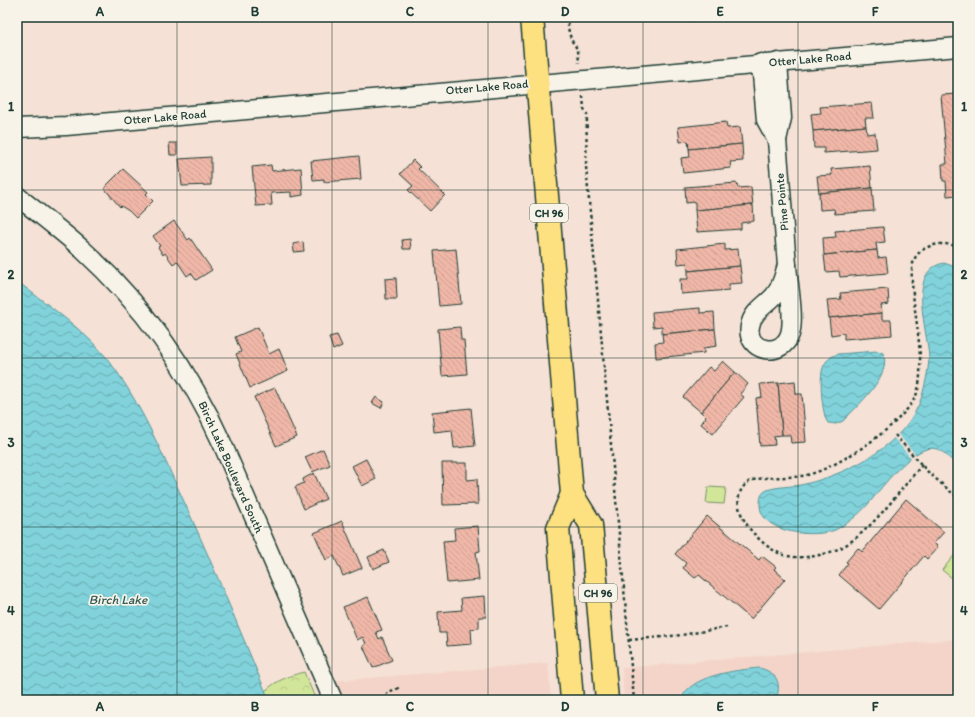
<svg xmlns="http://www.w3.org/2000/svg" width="975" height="717" font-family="Itim,sans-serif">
<defs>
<pattern id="forest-crowns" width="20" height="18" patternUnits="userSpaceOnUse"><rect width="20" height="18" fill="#d2e69a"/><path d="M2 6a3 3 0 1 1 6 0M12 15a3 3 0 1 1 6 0" fill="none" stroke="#b4c685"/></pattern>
<pattern id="water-waves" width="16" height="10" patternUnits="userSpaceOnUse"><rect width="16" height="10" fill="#81d2db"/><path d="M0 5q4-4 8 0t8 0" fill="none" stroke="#69acb2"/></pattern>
<pattern id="building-back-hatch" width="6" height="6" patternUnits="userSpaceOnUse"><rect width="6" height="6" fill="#f0b7a8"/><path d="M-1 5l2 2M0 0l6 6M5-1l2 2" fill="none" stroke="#cd9e91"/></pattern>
</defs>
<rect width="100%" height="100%" fill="#f5e1d5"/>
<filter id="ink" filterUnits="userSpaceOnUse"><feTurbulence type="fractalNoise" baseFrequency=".025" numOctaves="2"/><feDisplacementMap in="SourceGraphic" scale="8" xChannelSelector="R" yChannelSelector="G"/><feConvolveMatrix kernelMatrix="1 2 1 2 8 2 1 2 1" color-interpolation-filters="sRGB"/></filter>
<g filter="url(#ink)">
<!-- built -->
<g fill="#f4d4c8">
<path d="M958,639v61h-334l-2,-32z"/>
<path d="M548,663l3,37h-209l-8,-19z"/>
</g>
<!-- green -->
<g fill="#d2e69a" stroke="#789267">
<path d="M708,487l18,1 -2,16 -18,-1z"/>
<path d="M958,551v30l-1,1 -15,-12z"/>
</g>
<!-- forest -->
<path fill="url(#forest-crowns)" stroke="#789267" d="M304,672l12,28h-47l-4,-9c12,-11 24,-15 39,-19z"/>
<!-- water -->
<g fill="url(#water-waves)" stroke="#5a9698">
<path d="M944,263l14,5v197c-7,-4 -14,-14 -21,-16 -20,-7 -52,34 -63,48 -9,12 -24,26 -39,33 -20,8 -73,4 -75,-24 0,-5 0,-11 4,-14 6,-6 31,-5 41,-8 45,-11 102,-40 117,-88 3,-11 6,-24 7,-36 0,-26 -24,-90 15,-97z"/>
<path d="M17,281c30,24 64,46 89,76 30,38 50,83 70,127 33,71 63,144 93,216h-252z"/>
<path d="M877,351l6,2c10,22 -26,53 -40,68l-7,3 -8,-1c-6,-7 -9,-46 -5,-55 2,-7 8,-12 15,-14z"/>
<path d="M759,668c18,4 23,15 17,32h-95c8,-25 56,-30 78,-32z"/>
</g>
<!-- pier -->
<path fill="#f5e1d5" d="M897,433l19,22 -4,4 -19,-22z"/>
<!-- building -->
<g fill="url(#building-back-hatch)" stroke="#1f3d34">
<path d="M678,17h26l1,3 -26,2z"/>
<path d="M958,94v101l-11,1 -1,-15h-3l-1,-17h5l-6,-69z"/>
<path d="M872,103l2,15h-9l1,8 -53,5 -2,-17 10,-1 -1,-6z"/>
<path d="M726,122l1,6 13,-1 2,17 -53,5 -1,-8 -8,1 -2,-15z"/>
<path d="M866,126l1,8 8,-1 2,16 -53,4v-5h-10l-1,-17z"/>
<path d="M169,143h8v12h-7z"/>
<path d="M742,144l1,17 -13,1 1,6 -48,5 -2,-15 9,-1 -1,-8z"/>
<path d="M359,156l2,23 -37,3v-3l-11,1 -2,-19z"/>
<path d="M211,157v28l-29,1 -3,-27z"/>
<path d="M413,160l7,7 -2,2 27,26 -15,16 -22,-21 5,-4 -13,-12z"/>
<path d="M271,165l1,6 29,-3 2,27 -12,2v-5l-20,1 1,12 -16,1 -4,-39z"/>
<path d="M870,166l2,22 -53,5 -2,-17 15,-1 -1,-6z"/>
<path d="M123,169l25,23 -2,2 7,7 -17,17 -7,-7 -8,-5 -1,1 -16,-19z"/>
<path d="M737,183l1,5 13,-1 2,18 -58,5v-8l-9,1 -1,-16z"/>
<path d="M872,188l2,23 -39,3 -1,-5 -14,1 -1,-17z"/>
<path d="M753,205l1,16 -13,2v6l-44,3 -2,-22z"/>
<path d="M174,221l14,19 2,-2 22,32 -16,10 -5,-7 -4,3 -10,-15 -4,3 -8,-11 -2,2 -5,-8 2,-1 -7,-10z"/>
<path d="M883,227l2,15 -9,1 1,7 -53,5 -1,-17 13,-1 -1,-6z"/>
<path d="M410,239l1,10h-8l-1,-9z"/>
<path d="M303,242l1,9 -10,1 -1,-8z"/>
<path d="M725,244v6l13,-1 2,17 -52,5 -1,-8 -9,1 -1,-15z"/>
<path d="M456,249l5,55 -22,2 -5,-55z"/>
<path d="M877,250l1,8 8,-1 2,16 -48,4 -1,-6 -13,1 -2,-17z"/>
<path d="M740,266l2,17 -13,1v6l-48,4 -1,-15h8v-8z"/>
<path d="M396,278l1,21h-11l-1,-20z"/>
<path d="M888,289l1,15 -8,1 1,8 -53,5 -2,-18 14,-1 -1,-6z"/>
<path d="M700,308v5l14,-1 1,17 -53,5v-8l-9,1 -1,-15z"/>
<path d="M882,313v7h9l1,15 -48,4v-6l-13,2 -2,-17z"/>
<path d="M258,327l11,27 10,-5 9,22 -38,17 -14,-34 5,-2 -6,-15z"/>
<path d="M460,327l1,13h3l3,34 -25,2 -4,-47z"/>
<path d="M715,329l2,17 -13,2v5l-48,5 -1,-15 8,-1 -1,-8z"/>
<path d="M337,335l5,11 -9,4 -4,-13z"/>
<path d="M723,361l12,11 -34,40 -18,-15 26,-30 5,4z"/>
<path d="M735,372l13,12 -8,10 4,3 -31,37 -12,-10 5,-7 -5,-5z"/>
<path d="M795,381l1,13h6l4,48 -15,1 -1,-8h-8l-4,-52z"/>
<path d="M778,383l4,52 -8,1 1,9 -15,1 -4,-48 6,-1 -2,-13z"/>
<path d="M275,388l22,49 -21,9 -22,-49z"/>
<path d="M376,397l8,5 -3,6 -9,-5z"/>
<path d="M471,408l4,38 -21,2 -2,-18 -18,2 -2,-20z"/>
<path d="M323,449l7,16 -18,7 -7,-15z"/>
<path d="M366,459l10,20 -14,7 -10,-20z"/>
<path d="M442,463h25v17l10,-1 1,25 -35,1z"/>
<path d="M314,473l12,26 -22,10 -9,-22 9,-4 -1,-4z"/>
<path d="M906,499l38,33 -10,11 4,4 -11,12 -3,-3 -45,53 -40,-34 9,-12 -2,-1 12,-14 4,4z"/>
<path d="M707,516l52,44 3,-4 14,11 -2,2 11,10 -34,40 -52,-44 -4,3 -12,-10 3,-5 -11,-9z"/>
<path d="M342,521l20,47 -19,8 -9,-20 -8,4 -12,-27z"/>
<path d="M478,526l2,25 -4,1 3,28 -32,3 -4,-42 12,-1 -1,-12z"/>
<path d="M384,550l5,12 -16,7 -5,-12z"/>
<path d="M485,596l1,21h-7v11l-8,1 1,15 -25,2 -1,-13h-7l-1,-21 24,-2 -1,-12z"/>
<path d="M368,597l14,33 -6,2 3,7 3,-2 10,23 -19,8 -10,-22 3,-2 -3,-7 -6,3 -14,-33z"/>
</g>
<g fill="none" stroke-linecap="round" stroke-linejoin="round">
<!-- minor casing -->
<g stroke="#1f3d34" stroke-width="21">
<g id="minor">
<path d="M778,62l4,56 -5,22 10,125"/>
<path d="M761,63l5,57 11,20"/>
<path d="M17,128l49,-2 892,-79"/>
<path d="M17,196c22,18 45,35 66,54 59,54 106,120 139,193l111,257"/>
<path d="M787,265c1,17 8,53 3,69 -8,25 -45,18 -40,-8 2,-14 16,-21 24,-30 8,-9 10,-21 13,-31z"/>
</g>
</g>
<!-- major casing -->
<g stroke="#1f3d34" stroke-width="25">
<g id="major">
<path d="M532,17l40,477 19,31 16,175"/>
<path d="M572,700l-14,-172 14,-34"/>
</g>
</g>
<!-- path -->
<g stroke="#1f3d34" stroke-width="2.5" stroke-dasharray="3 3" stroke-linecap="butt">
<path d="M567,17l2,16 3,8 6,9 1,13"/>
<path d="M583,96l1,13 3,5 -1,53 48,533"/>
<path d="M895,435l33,37 30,26"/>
<path d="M922,465c-22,25 -54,71 -84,84 -16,7 -37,11 -54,6 -24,-7 -66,-53 -34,-74 18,-6 39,-2 57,-6 31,-7 99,-52 110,-82 8,-24 -1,-72 -4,-99 -1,-11 -3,-26 2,-36 4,-7 11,-11 19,-13 8,-2 17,-1 24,2"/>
<path d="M629,640l53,-5 45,-8"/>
<path d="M383,700l5,-8 11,-4"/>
</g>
<!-- minor -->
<use href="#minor" stroke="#f7f3e8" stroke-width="18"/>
<!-- major -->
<use href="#major" stroke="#fde080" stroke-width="22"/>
</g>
</g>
<!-- grid -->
<path fill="none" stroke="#1f3d34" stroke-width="1" stroke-opacity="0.55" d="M177,17v683M332,17v683M488,17v683M643,17v683M798,17v683M17,190h941M17,358h941M17,527h941"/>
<g text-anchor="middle" stroke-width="3.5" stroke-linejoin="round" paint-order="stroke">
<!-- shield labels -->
<g fill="#f7f3e8" stroke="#60746a" stroke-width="1">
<rect x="530" y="204" width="38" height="18" rx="3"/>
<rect x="579" y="584" width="38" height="18" rx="3"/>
</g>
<g font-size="11" font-weight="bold" fill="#1f3d34">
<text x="549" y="217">CH 96</text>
<text x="598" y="597">CH 96</text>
</g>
<!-- street labels -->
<g font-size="12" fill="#1f3d34" stroke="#f7f3e8">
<text transform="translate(810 59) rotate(-5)" y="4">Otter Lake Road</text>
<text transform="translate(487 87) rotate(-5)" y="4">Otter Lake Road</text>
<text transform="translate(165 117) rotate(-5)" y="4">Otter Lake Road</text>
<text transform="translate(782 202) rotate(-95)" y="4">Pine Pointe</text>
<text transform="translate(231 467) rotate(66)" y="4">Birch Lake Boulevard South</text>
</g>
<!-- water labels -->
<g font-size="13" font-style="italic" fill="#335b55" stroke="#f7f3e8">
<text x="118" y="604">Birch Lake</text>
</g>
</g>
<!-- margin -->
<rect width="975" height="717" fill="none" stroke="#f7f3e8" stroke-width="44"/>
<rect x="22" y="22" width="931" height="673" fill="none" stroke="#1f3d34" stroke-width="1.5"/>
<g font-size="13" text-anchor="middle" font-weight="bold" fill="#1f3d34">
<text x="100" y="16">A</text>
<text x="255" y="16">B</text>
<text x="410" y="16">C</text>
<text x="565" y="16">D</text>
<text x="720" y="16">E</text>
<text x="875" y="16">F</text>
<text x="11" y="111">1</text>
<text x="964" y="111">1</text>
<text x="11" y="279">2</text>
<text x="964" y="279">2</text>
<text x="11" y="447">3</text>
<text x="964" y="447">3</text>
<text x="11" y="615">4</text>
<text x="964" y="615">4</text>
<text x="100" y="711">A</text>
<text x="255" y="711">B</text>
<text x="410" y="711">C</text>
<text x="565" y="711">D</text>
<text x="720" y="711">E</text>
<text x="875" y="711">F</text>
</g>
</svg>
